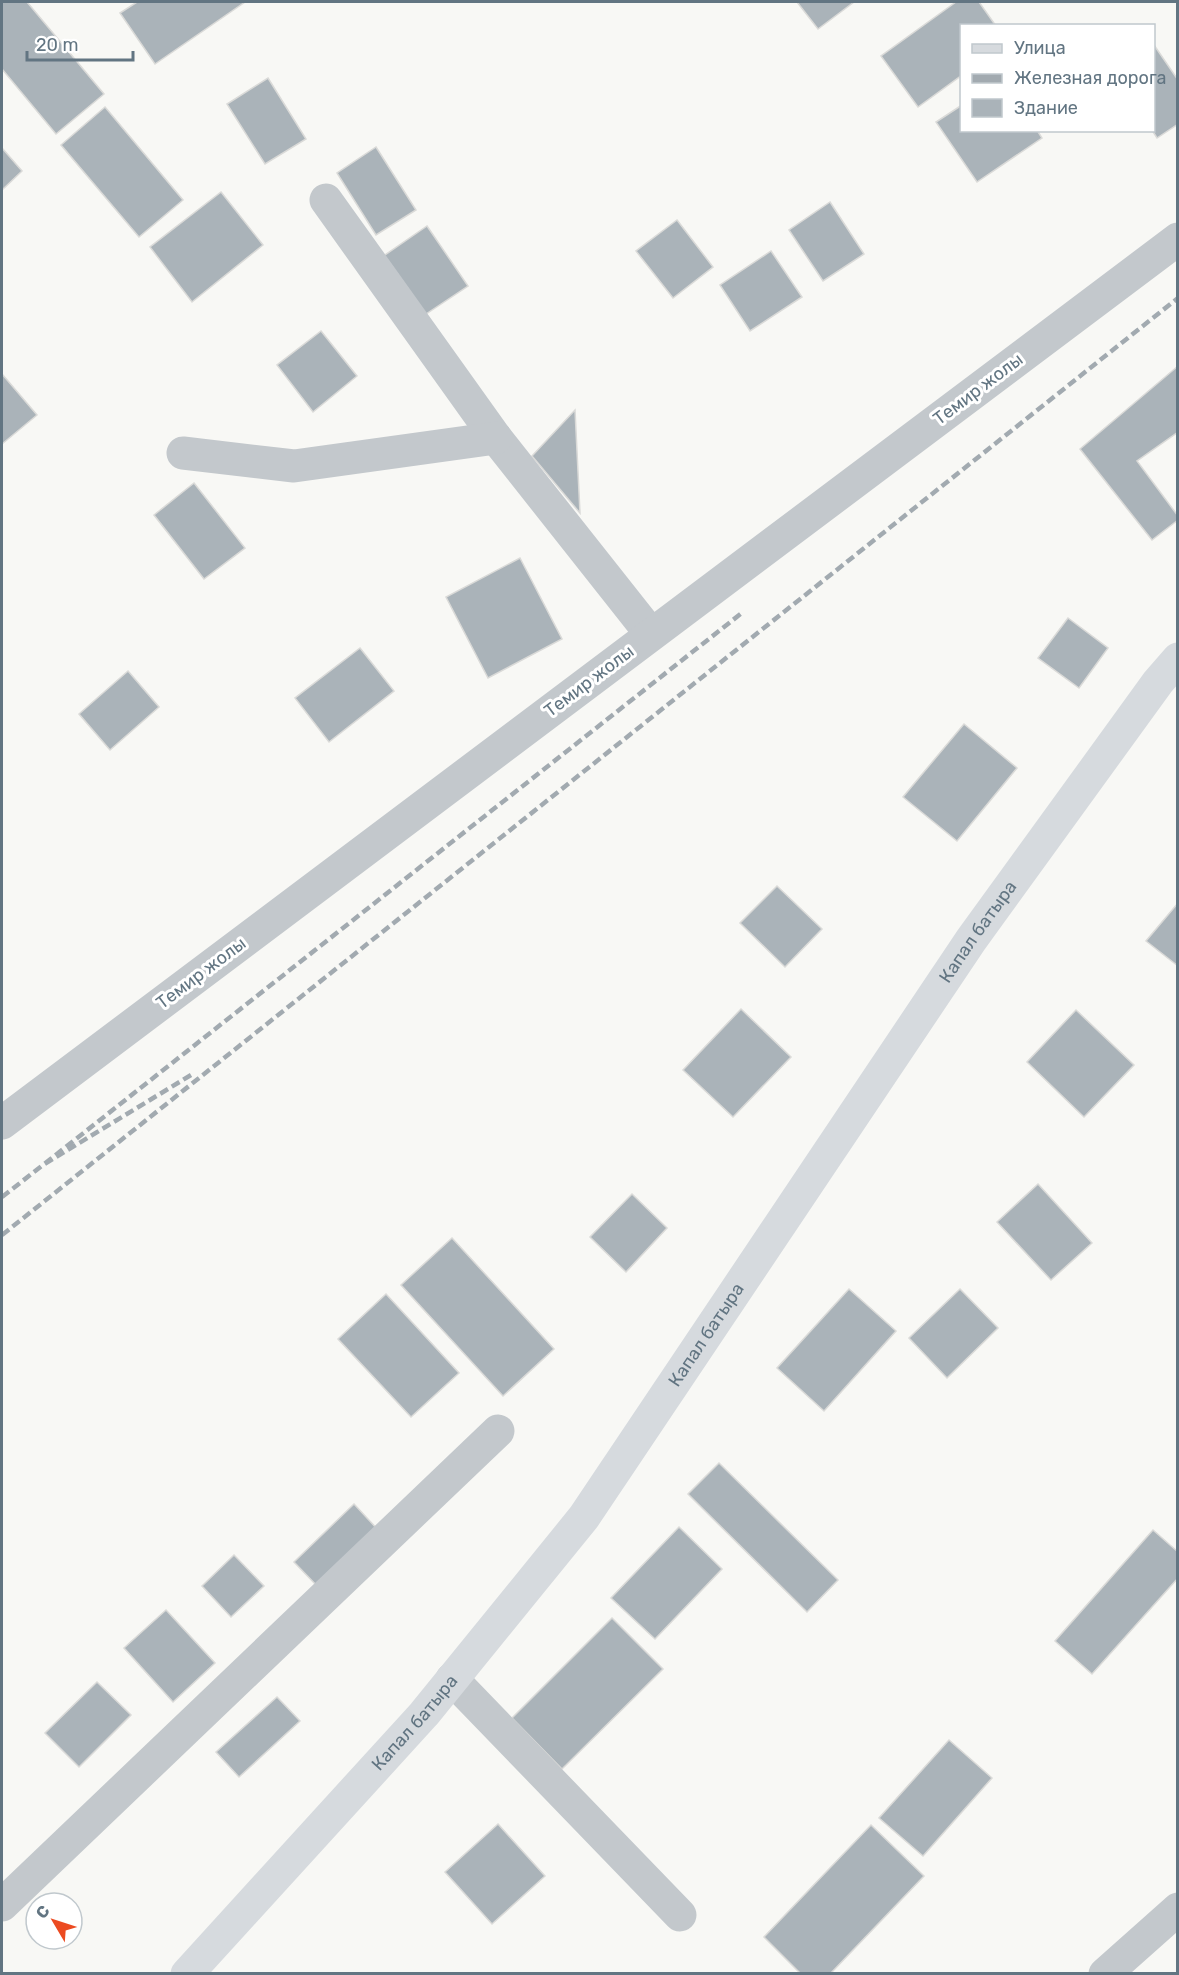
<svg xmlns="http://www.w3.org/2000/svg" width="1179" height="1975" font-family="Rubik,sans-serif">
<rect width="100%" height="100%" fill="#f8f8f5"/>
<!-- building -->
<g fill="#aab3b9" stroke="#dadad8" stroke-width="1.5">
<path d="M2,2h25l77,92 -48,40 -54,-65z"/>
<path d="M137,2h108l-90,62 -35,-51z"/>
<path d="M797,2h57l-36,27z"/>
<path d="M956,2h23l17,24h-34v49l-44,32 -37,-51z"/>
<path d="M1154,45l24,35v44l-21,14 -5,-8z"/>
<path d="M268,78l38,61 -41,25 -38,-60z"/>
<path d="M962,105v25h75l5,8 -65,44 -41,-60z"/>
<path d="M105,107l78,93 -44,37 -78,-92z"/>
<path d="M376,147l40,63 -40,25 -39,-62z"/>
<path d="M2,148l20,23 -20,19z"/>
<path d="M221,192l42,53 -71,57 -42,-55z"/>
<path d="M830,202l34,52 -41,27 -34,-51z"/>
<path d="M677,220l36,47 -40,31 -37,-47z"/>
<path d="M427,226l41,60 -45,30 -41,-59z"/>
<path d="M771,251l31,46 -52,34 -30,-46z"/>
<path d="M321,331l36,45 -44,36 -36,-47z"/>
<path d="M1178,366v66l-41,29 41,55v4l-26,20 -72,-91z"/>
<path d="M2,374l35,41 -35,29z"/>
<path d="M575,410l5,103 -48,-57z"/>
<path d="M194,483l51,65 -41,31 -50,-64z"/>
<path d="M520,558l42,81 -74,39 -42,-81z"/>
<path d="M1068,618l40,30 -29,40 -41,-30z"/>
<path d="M360,648l34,43 -65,51 -34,-44z"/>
<path d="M128,671l31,36 -49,43 -31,-36z"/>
<path d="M964,724l53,44 -60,73 -54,-44z"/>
<path d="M777,886l45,43 -37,38 -45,-44z"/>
<path d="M1178,903v63l-32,-25z"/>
<path d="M741,1009l50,48 -58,60 -50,-47z"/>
<path d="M1076,1010l58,55 -50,52 -57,-55z"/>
<path d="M1038,1184l54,59 -41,37 -54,-58z"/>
<path d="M632,1194l35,34 -41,44 -36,-35z"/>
<path d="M452,1238l102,111 -51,47 -102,-111z"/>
<path d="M849,1289l47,42 -72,80 -47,-43z"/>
<path d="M960,1289l38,39 -51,50 -38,-40z"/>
<path d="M386,1294l73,79 -48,44 -73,-78z"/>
<path d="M719,1463l119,117 -31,32 -119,-118z"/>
<path d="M354,1504l26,28 -60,57 -26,-27z"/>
<path d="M679,1527l43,42 -67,70 -44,-41z"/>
<path d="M1153,1530l25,22v26l-86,96 -37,-33z"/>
<path d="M234,1555l30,31 -33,31 -29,-31z"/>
<path d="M166,1610l49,53 -42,39 -49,-54z"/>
<path d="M612,1618l51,51 -101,100 -50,-51z"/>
<path d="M97,1682l34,33 -52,52 -34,-34z"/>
<path d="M277,1697l23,24 -61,56 -23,-25z"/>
<path d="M949,1740l43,38 -69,78 -44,-38z"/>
<path d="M498,1824l47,52 -53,48 -47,-52z"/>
<path d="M871,1825l53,51 -94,98h-29l-37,-37z"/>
</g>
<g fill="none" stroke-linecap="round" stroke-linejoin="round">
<!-- minor -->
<g stroke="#c3c8cc" stroke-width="33">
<path d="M326,200l170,238 155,196"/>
<path d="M183,453l111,13 202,-28"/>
<path d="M2,1123l1176,-884"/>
<path d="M452,1679l228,236"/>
<path d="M2,1905l496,-474"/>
<path d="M1105,1974l73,-65"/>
</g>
<!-- major -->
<path stroke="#d6dade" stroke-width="33" id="s1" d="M187,1974l237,-260 160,-197 387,-577 187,-258 20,-23"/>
<!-- rail -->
<g stroke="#a2aab0" stroke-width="4.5" stroke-dasharray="9 4.5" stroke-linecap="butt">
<path d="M191,1075l-148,90 700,-553"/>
<path d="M2,1197l41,-32"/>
<path d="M2,1235l1176,-937"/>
</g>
</g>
<g text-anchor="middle" stroke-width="6" stroke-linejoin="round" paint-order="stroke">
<!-- street labels -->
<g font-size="18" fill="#627582" stroke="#fff">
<text transform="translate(978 389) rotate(-37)" y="6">Темир жолы</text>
<text transform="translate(589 681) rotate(-37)" y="6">Темир жолы</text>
<text dy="6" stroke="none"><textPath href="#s1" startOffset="1311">Капал батыра</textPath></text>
<text transform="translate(201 973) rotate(-37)" y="6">Темир жолы</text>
<text dy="6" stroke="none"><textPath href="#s1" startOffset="825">Капал батыра</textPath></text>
<text dy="6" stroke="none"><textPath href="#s1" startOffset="339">Капал батыра</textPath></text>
</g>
</g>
<!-- border -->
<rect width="1179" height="1975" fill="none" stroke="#627582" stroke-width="6"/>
<!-- legend -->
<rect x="960" y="24" width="195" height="108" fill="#ffffff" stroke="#c0c8cd" stroke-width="1.5"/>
<rect x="972" y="44" width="30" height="9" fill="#d6dade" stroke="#c0c8cd" stroke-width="1.5"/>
<text x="1014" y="54" font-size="18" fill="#627582">Улица</text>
<rect x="972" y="74" width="30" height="9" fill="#a2aab0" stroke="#c0c8cd" stroke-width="1.5"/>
<text x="1014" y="84" font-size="18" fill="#627582">Железная дорога</text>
<rect x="972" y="99" width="30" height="18" fill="#aab3b9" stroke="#c0c8cd" stroke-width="1.5"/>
<text x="1014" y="114" font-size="18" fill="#627582">Здание</text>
<!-- north arrow -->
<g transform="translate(54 1921) rotate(309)"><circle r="28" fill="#ffffff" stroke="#c0c8cd" stroke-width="1.5"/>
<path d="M0-4.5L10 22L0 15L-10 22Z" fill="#ec4b21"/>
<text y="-9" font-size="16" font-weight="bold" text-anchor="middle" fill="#627582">С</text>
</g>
<!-- scale -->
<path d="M27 51v9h106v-9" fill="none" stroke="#627582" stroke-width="3"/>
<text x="36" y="51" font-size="18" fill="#627582" stroke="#ffffff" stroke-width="4.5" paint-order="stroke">20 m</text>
</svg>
